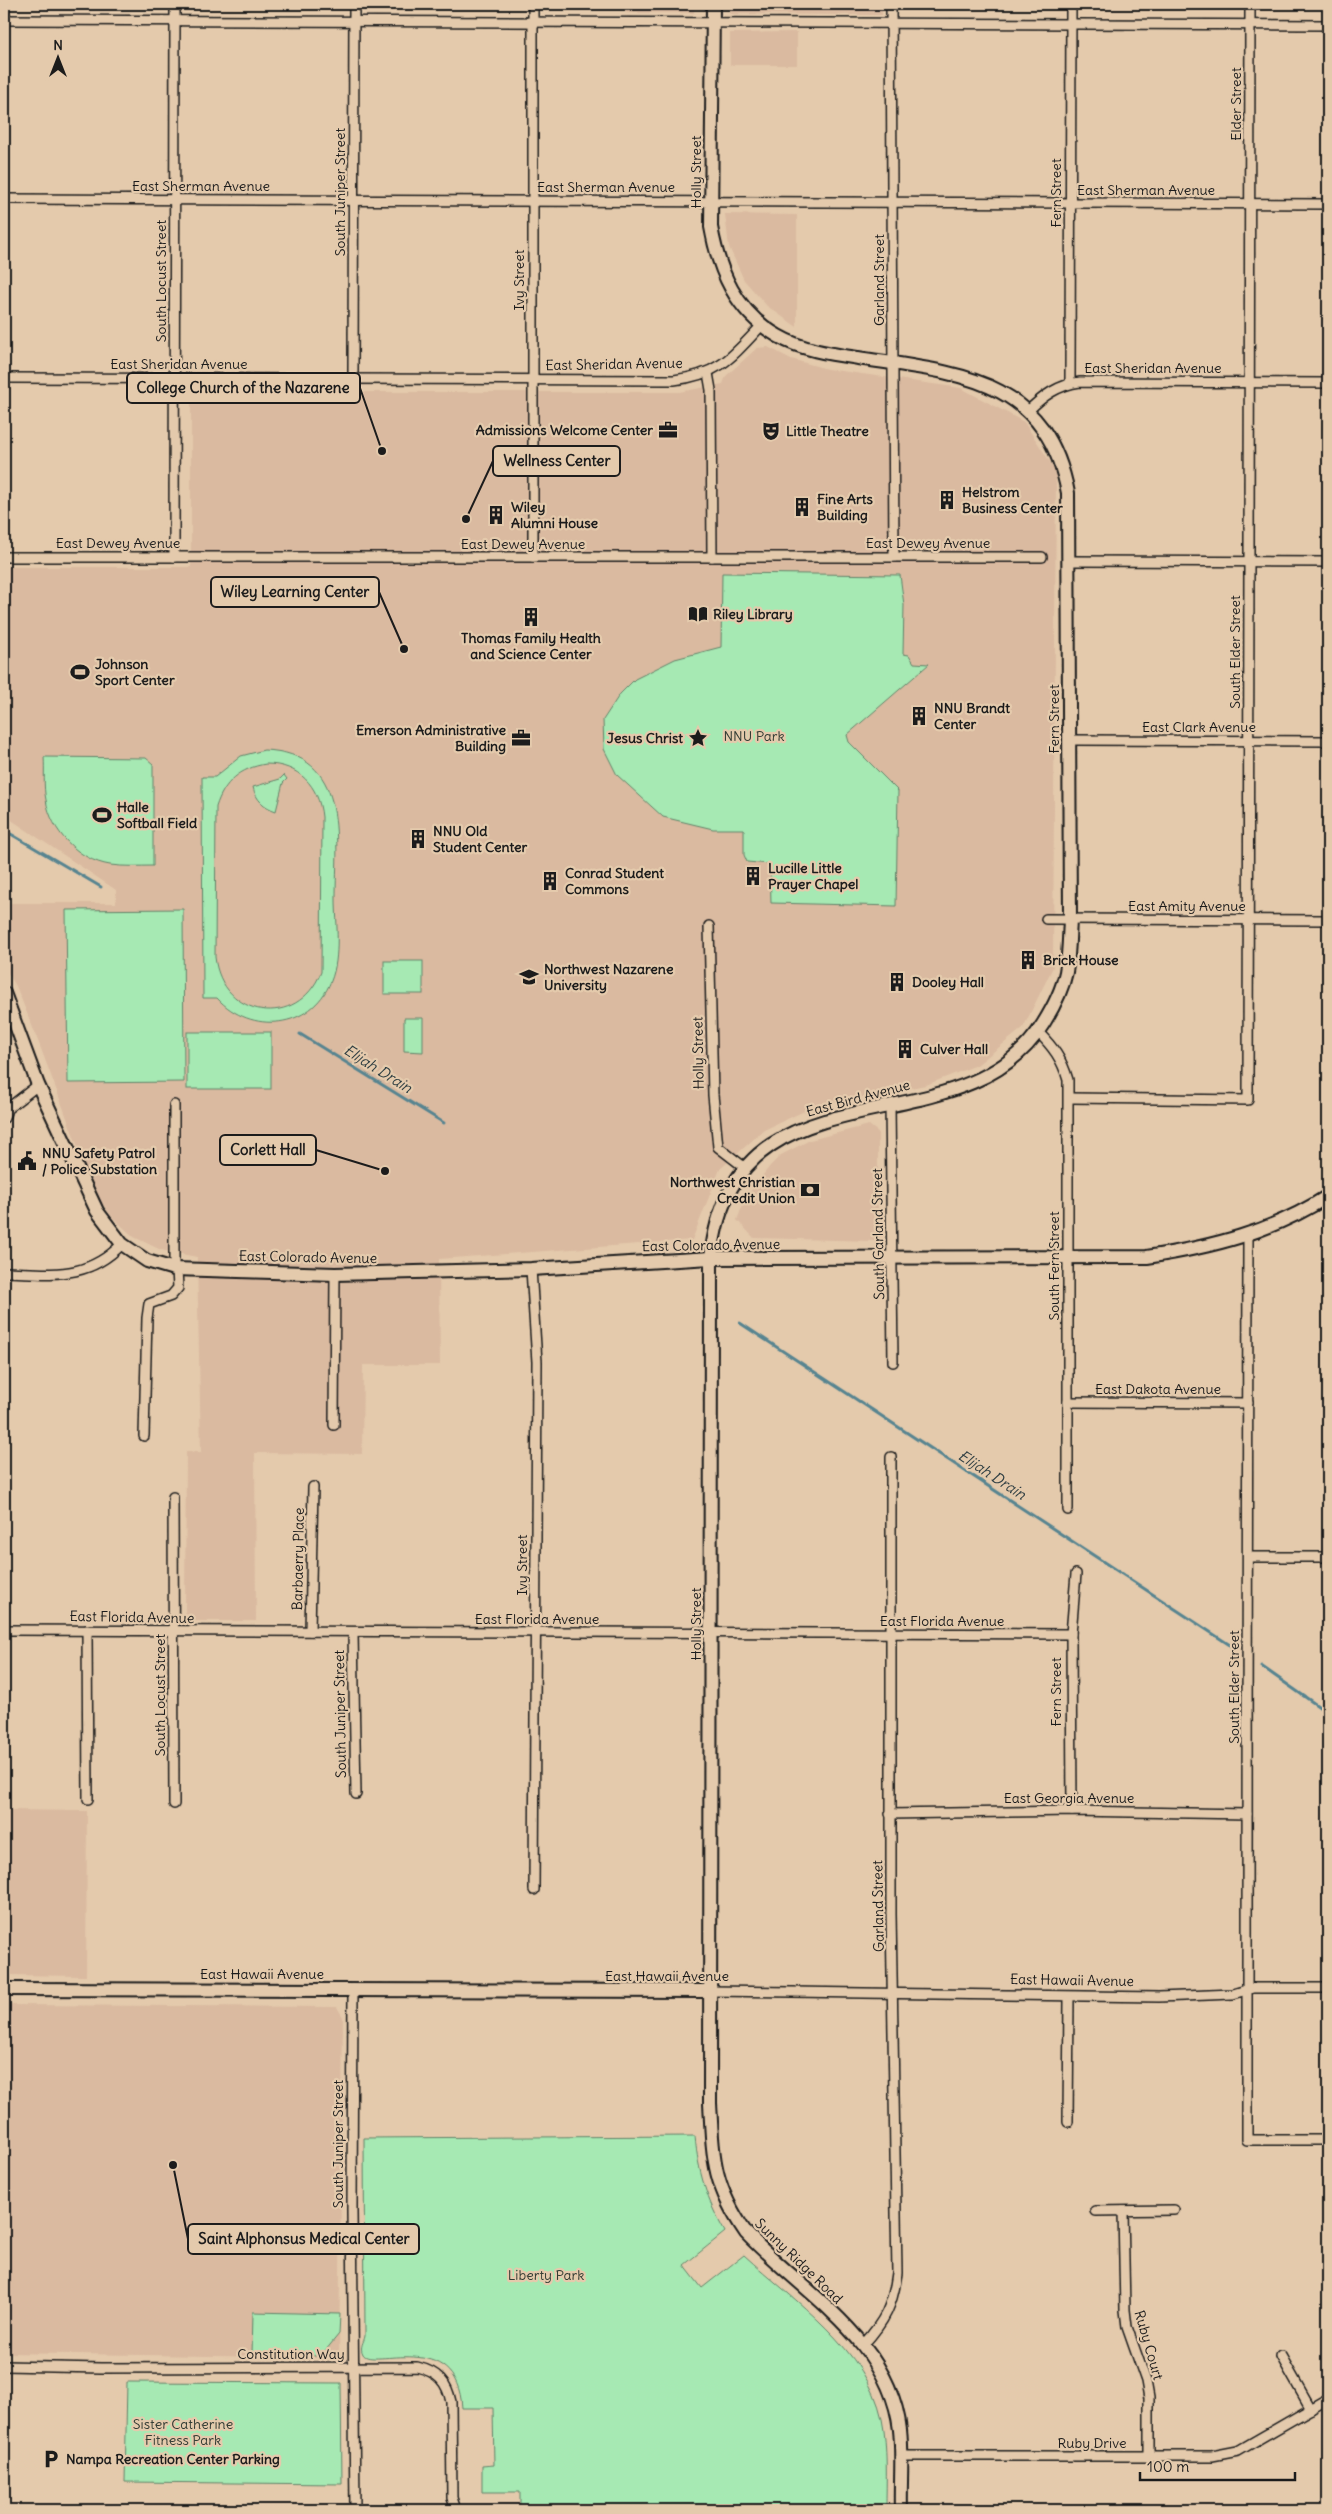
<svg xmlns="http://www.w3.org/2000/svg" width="1332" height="2514" font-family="Delius,sans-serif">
<rect width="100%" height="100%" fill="#e4caac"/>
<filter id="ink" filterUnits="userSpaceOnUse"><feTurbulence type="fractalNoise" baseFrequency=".02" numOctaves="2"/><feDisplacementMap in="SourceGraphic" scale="10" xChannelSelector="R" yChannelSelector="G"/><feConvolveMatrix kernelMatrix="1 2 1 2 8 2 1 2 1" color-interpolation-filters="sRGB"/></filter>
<g filter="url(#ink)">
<!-- built -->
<g fill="#dabaa0">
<rect x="626" y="4" width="68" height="9"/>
<path d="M730,4h152v11l-152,-1z"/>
<path d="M797,32v33h-67v-32z"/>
<path d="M725,214l72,1v112l-30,-21 -23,-26 -15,-33z"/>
<path d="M768,347l23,12 36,10 134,19 63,34 32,49 -3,496 -30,61 -46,37 -51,20 -111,21 -51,24 -44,39 -28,71 -253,19 1,106h-77l-1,89 -107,-1 1,168h-62l-9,-8 1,-161h15l-4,-195 -36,-7 -27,-13 -22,-20 -16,-22 -61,-162 -19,-47 -12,-19v-39l6,-1v-24h106v-13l-112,-75v-248h187v-175h488l44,-8 3,-8 31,-28z"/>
<path d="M869,1125l9,7v98l-3,11 -121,-3 -17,-18 9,-23 24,-31 11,-11 29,-15z"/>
<path d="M4,1810l83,1 -1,165 -82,-1z"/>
<path d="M4,2005l333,2 6,10 -4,341 -335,-5z"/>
</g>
<!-- green -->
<g fill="#a6e9b3" stroke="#618268" fill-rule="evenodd">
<path d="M722,573l178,2 4,30 -1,49 6,1 5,8 15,1 -82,71 2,7 49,49 -2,115 -125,-3 -1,-39 -23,-2 -3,-7v-26h-31l-50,-12 -46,-42 -13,-26 -1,-29 17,-26 15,-15 40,-20 46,-12z"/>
<path d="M264,750c86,3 72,87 72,148 0,26 5,58 -5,83 -20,49 -80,54 -114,17h-14l-1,-221h13l26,-21zM266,764c33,0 53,22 56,53l-1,155c-23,58 -99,47 -106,-15l1,-150c8,-25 24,-39 50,-43z"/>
<path d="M44,757l102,1 7,6v102c-14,0 -29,1 -43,-1 -32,-5 -59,-34 -64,-65 -3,-14 -1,-29 -2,-43z"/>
<path d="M284,775l3,4 -4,4 -7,28c-12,-4 -20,-11 -23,-24l27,-8z"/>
<path d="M183,909l1,173 -116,1 -2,-173z"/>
<rect x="384" y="961" width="39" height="33"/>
<path d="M404,1018h19v34l-19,-1z"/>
<rect x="187" y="1032" width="84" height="57"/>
<path d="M695,2136c3,36 12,65 30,96l-41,33 18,23 42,-33c50,46 123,94 138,164 6,29 4,61 4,91h-168l-10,-2 -1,2h-187v-18h-38v-26l12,-1 -1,-57h-31c-5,-80 -91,-38 -99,-54 -4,-7 1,-12 2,-18l-1,-198z"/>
<path d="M253,2312l87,2 -1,20 -18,22 -69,-1z"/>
<path d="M127,2382l214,1 1,101 -217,-2z"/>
</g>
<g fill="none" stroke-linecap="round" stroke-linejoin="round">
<!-- stream -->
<g stroke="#578490" stroke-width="3">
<path d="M4,830l97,57"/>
<path d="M300,1034l144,89"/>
<path d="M740,1323l493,324"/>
<path d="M1261,1666l67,47"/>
</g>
<!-- street casing -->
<g stroke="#1c1c1c" stroke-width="12">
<g id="street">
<path d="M891,4l3,553"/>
<path d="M4,20l1324,5"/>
<path d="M4,199l1324,5"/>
<path d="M708,373l3,17 1,167"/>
<path d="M4,378l670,2c45,-5 58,-23 88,-55"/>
<path d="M353,379l1,-375"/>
<path d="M1070,383l1,-379"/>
<path d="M1028,411c15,-15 30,-26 52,-29l248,1"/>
<path d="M4,557h1038"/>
<path d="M174,557l1,-553"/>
<path d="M533,557v-553"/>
<path d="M1070,561l258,1"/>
<path d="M1069,740l259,1"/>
<path d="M1046,919l282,1"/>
<path d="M709,926l4,169 5,52 26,20"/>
<path d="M1038,1032c15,15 24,27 30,48v430"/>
<path d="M1069,1098l179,2 2,-1096"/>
<path d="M174,1105v164"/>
<path d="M890,1105l3,257"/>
<path d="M4,1118l3,-9 31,-24"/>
<path d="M1248,1235c1,302 -3,603 -1,905h81"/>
<path d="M531,1269l6,93 -3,528"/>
<path d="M4,1272c47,1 82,9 118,-28"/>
<path d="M1068,1402l180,1"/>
<path d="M334,1425l1,-151"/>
<path d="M144,1436l3,-118 2,-14 22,-8 7,-8 -1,-19"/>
<path d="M173,1497l1,307"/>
<path d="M1249,1557h79"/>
<path d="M4,1630l1067,4"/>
<path d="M87,1630l1,169"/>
<path d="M310,1631l3,-144"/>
<path d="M353,1633l3,161"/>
<path d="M1072,1811l-1,-177 5,-60"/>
<path d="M890,1814l182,-3 175,3"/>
<path d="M353,1989l-1,221 3,300"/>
<path d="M710,1991l449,6 74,-3 20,-6h75"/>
<path d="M1068,2122l1,-125"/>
<path d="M1095,2211l79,-1"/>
<path d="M1123,2211l2,99 2,17 19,54 3,17v59"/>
<path d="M863,2345c22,-24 30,-40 34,-72l-6,-359v-457"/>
<path d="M1281,2356l30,53"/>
<path d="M4,2366l97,2 316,-1c21,5 30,15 34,35l1,96 4,12"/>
<path d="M901,2456h311l26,-5 90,-52"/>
</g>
</g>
<!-- secondary casing -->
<g stroke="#1c1c1c" stroke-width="16">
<g id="secondary">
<path d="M713,4l-2,223c8,45 25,85 67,109 24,14 53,18 80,22 97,15 188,18 210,135l2,426c-1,18 -1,36 -4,53 -4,19 -13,36 -23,52 -82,132 -311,28 -332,234l-1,845c3,56 3,82 36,130 57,60 144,107 154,197 3,27 0,54 1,80"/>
<path d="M4,993l34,92 59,126 25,33 25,17 27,8 161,5 196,-5 180,-11 436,-1c64,-10 126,-25 181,-61"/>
<path d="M4,1989l706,2"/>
</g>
</g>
<!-- street -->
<use href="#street" stroke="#e4caac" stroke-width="9"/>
<!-- secondary -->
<use href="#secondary" stroke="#e4caac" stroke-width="12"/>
</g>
</g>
<!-- icons -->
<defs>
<g id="office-bare" transform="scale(1.5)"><path d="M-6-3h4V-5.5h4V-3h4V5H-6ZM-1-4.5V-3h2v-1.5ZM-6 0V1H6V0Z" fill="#1c1c1c" stroke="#e4caac" stroke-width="2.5" paint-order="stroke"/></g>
<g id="theatre-bare" transform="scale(1.5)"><path d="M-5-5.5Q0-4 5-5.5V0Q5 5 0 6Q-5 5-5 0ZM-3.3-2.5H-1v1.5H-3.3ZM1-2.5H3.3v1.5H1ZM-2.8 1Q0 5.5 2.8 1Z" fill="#1c1c1c" stroke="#e4caac" stroke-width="2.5" paint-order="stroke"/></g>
<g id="building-bare" transform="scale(1.5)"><path d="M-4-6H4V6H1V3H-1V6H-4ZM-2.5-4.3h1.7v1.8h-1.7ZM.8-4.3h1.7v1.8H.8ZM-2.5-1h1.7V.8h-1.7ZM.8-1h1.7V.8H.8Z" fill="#1c1c1c" stroke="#e4caac" stroke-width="2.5" paint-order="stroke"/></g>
<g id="library-bare" transform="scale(1.5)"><path d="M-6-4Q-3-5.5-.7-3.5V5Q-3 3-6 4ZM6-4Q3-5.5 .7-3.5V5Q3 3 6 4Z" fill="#1c1c1c" stroke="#e4caac" stroke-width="2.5" paint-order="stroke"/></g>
<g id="stadium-bare" transform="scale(1.5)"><path d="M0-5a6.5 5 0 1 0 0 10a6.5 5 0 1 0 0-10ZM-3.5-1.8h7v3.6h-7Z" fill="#1c1c1c" stroke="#e4caac" stroke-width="2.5" paint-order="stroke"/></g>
<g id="sight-bare" transform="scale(1.5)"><path d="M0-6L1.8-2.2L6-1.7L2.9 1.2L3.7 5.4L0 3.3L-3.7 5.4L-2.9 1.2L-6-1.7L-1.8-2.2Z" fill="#1c1c1c" stroke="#e4caac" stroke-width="2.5" paint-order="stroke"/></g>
<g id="university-bare" transform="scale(1.5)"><path d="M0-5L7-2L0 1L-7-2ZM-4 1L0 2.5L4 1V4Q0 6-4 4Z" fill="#1c1c1c" stroke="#e4caac" stroke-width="2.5" paint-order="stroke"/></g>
<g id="civic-bare" transform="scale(1.5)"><path d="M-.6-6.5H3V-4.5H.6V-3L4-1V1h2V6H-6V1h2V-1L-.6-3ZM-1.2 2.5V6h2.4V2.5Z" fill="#1c1c1c" stroke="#e4caac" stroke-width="2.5" paint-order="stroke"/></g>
<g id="bank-bare" transform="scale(1.5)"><path d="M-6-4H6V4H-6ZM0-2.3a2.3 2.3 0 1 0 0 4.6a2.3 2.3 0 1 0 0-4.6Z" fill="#1c1c1c" stroke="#e4caac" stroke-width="2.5" paint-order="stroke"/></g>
<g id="parking-bare" transform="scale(1.5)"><path d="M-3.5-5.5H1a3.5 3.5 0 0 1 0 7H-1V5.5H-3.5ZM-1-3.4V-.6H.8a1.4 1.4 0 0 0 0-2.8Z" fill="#1c1c1c" stroke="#e4caac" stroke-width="2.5" paint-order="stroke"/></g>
</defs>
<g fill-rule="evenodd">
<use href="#office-bare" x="668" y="430"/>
<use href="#theatre-bare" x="771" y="431"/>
<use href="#building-bare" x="947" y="500"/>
<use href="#building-bare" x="802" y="507"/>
<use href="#building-bare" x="496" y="515"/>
<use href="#library-bare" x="698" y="614"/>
<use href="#building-bare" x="531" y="617"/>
<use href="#stadium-bare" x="80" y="672"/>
<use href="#building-bare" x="919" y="716"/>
<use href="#office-bare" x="521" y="738"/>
<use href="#sight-bare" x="698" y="738"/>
<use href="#stadium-bare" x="102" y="815"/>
<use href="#building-bare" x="418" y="839"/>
<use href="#building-bare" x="753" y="876"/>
<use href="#building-bare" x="550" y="881"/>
<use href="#building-bare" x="1028" y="960"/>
<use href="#university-bare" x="529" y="977"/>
<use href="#building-bare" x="897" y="982"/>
<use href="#building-bare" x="905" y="1049"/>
<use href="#civic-bare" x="27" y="1161"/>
<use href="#bank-bare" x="810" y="1190"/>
<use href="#parking-bare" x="51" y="2459"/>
</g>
<g text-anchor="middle" stroke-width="4.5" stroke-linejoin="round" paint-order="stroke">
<!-- street labels -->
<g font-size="14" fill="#1c1c1c" stroke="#e4caac">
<text transform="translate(1236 104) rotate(-90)" y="5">Elder Street</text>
<text transform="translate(696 172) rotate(-90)" y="5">Holly Street</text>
<text x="201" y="191">East Sherman Avenue</text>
<text x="606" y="192">East Sherman Avenue</text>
<text x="1146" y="195">East Sherman Avenue</text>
<text transform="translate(340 192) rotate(-90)" y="5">South Juniper Street</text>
<text transform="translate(1056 193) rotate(-90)" y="5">Fern Street</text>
<text transform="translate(519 280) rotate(-90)" y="5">Ivy Street</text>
<text transform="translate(879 280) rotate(-90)" y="5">Garland Street</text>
<text transform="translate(161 281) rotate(-90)" y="5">South Locust Street</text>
<text x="179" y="369">East Sheridan Avenue</text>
<text transform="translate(614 364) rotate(-1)" y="5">East Sheridan Avenue</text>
<text x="1153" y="373">East Sheridan Avenue</text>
<text x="118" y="548">East Dewey Avenue</text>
<text x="928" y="548">East Dewey Avenue</text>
<text x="523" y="549">East Dewey Avenue</text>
<text transform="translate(1235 652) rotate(-90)" y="5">South Elder Street</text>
<text transform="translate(1054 719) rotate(-90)" y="5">Fern Street</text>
<text x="1199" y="732">East Clark Avenue</text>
<text x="1187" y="911">East Amity Avenue</text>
<text transform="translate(698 1053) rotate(-91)" y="5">Holly Street</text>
<text transform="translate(858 1098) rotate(-15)" y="5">East Bird Avenue</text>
<text transform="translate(878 1234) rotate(-91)" y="5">South Garland Street</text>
<text transform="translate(711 1245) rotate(-1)" y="5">East Colorado Avenue</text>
<text transform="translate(308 1257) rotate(1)" y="5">East Colorado Avenue</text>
<text transform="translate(1054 1266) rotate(-90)" y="5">South Fern Street</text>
<text x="1158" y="1394">East Dakota Avenue</text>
<text transform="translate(298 1559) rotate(-89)" y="5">Barbaerry Place</text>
<text transform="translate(522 1565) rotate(-90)" y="5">Ivy Street</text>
<text transform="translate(132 1617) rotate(1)" y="5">East Florida Avenue</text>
<text x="537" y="1624">East Florida Avenue</text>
<text x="942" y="1626">East Florida Avenue</text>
<text transform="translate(696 1624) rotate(-90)" y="5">Holly Street</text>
<text transform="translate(1234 1687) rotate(-90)" y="5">South Elder Street</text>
<text transform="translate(1056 1692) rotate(-90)" y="5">Fern Street</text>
<text transform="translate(160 1695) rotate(-90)" y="5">South Locust Street</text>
<text transform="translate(340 1714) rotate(-91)" y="5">South Juniper Street</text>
<text x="1069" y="1803">East Georgia Avenue</text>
<text transform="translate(878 1906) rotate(-91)" y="5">Garland Street</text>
<text x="262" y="1979">East Hawaii Avenue</text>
<text x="667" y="1981">East Hawaii Avenue</text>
<text transform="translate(1072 1980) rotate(1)" y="5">East Hawaii Avenue</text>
<text transform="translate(338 2144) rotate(-90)" y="5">South Juniper Street</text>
<text transform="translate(799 2261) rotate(44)" y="5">Sunny Ridge Road</text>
<text transform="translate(1149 2345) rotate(74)" y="5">Ruby Court</text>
<text x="291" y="2359">Constitution Way</text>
<text x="1092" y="2448">Ruby Drive</text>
</g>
<!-- poi labels -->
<g font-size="14" font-weight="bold" fill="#1c1c1c" stroke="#e4caac" text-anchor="start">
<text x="653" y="435" text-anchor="end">Admissions Welcome Center</text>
<text x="786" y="436">Little Theatre</text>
<text x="962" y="497">Helstrom<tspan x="962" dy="16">Business Center</tspan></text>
<text x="817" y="504">Fine Arts<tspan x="817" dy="16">Building</tspan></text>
<text x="511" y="512">Wiley<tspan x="511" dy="16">Alumni House</tspan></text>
<text x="713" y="619">Riley Library</text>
<text x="531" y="643" text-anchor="middle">Thomas Family Health<tspan x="531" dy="16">and Science Center</tspan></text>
<text x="95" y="669">Johnson<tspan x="95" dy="16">Sport Center</tspan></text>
<text x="934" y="713">NNU Brandt<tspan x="934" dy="16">Center</tspan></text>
<text x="506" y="735" text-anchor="end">Emerson Administrative<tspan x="506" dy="16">Building</tspan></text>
<text x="683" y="743" text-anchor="end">Jesus Christ</text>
<text x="117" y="812">Halle<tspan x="117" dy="16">Softball Field</tspan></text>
<text x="433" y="836">NNU Old<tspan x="433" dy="16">Student Center</tspan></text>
<text x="768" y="873">Lucille Little<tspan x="768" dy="16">Prayer Chapel</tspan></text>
<text x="565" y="878">Conrad Student<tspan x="565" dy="16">Commons</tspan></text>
<text x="1043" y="965">Brick House</text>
<text x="544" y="974">Northwest Nazarene<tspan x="544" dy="16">University</tspan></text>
<text x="912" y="987">Dooley Hall</text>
<text x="920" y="1054">Culver Hall</text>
<text x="42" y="1158">NNU Safety Patrol<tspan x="42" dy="16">/ Police Substation</tspan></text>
<text x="795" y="1187" text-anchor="end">Northwest Christian<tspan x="795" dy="16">Credit Union</tspan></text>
<text x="66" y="2464">Nampa Recreation Center Parking</text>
</g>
<!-- park labels -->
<g font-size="14" fill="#313b33" stroke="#e4caac">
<text x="754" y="741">NNU Park</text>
<text x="546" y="2280">Liberty Park</text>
<text x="183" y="2429">Sister Catherine<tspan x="183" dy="16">Fitness Park</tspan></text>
</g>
<!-- water labels -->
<g font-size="15" font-style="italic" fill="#303f43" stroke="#e4caac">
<text transform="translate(378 1069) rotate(32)" y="5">Elijah Drain</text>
<text transform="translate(992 1475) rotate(33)" y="5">Elijah Drain</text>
</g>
</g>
<!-- callouts -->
<path fill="none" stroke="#1c1c1c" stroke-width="2" d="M382 451L360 388M466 519L493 461M404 649L379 592M385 1171L316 1150M173 2165L188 2239"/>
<g fill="#1c1c1c" stroke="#e4caac" stroke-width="2">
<circle cx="382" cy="451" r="5"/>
<circle cx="466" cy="519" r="5"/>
<circle cx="404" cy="649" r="5"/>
<circle cx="385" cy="1171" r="5"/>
<circle cx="173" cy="2165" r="5"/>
</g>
<g fill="#e4caac" stroke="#1c1c1c" stroke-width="2">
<rect x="127" y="373" width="233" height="30" rx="5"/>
<rect x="493" y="446" width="127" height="30" rx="5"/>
<rect x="211" y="577" width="168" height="30" rx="5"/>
<rect x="220" y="1135" width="96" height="30" rx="5"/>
<rect x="188" y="2224" width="231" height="30" rx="5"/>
</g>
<g font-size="15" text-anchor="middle" font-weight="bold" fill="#1c1c1c">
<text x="243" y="393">College Church of the Nazarene</text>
<text x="557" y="466">Wellness Center</text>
<text x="295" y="597">Wiley Learning Center</text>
<text x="268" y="1155">Corlett Hall</text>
<text x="304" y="2244">Saint Alphonsus Medical Center</text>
</g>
<!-- margin -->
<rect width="1332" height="2514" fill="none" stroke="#e4caac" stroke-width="20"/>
<rect x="10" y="10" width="1312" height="2494" fill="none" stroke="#1c1c1c" stroke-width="2" filter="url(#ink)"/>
<!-- north arrow -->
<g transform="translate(58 58)" stroke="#e4caac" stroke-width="4" paint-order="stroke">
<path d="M0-4L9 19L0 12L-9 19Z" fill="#1c1c1c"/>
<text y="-8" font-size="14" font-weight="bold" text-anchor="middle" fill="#1c1c1c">N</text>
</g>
<!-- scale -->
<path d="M1140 2472v8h155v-8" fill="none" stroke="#1c1c1c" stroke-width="2.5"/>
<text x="1147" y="2472" font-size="15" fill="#1c1c1c" stroke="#e4caac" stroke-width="4" paint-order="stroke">100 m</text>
</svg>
